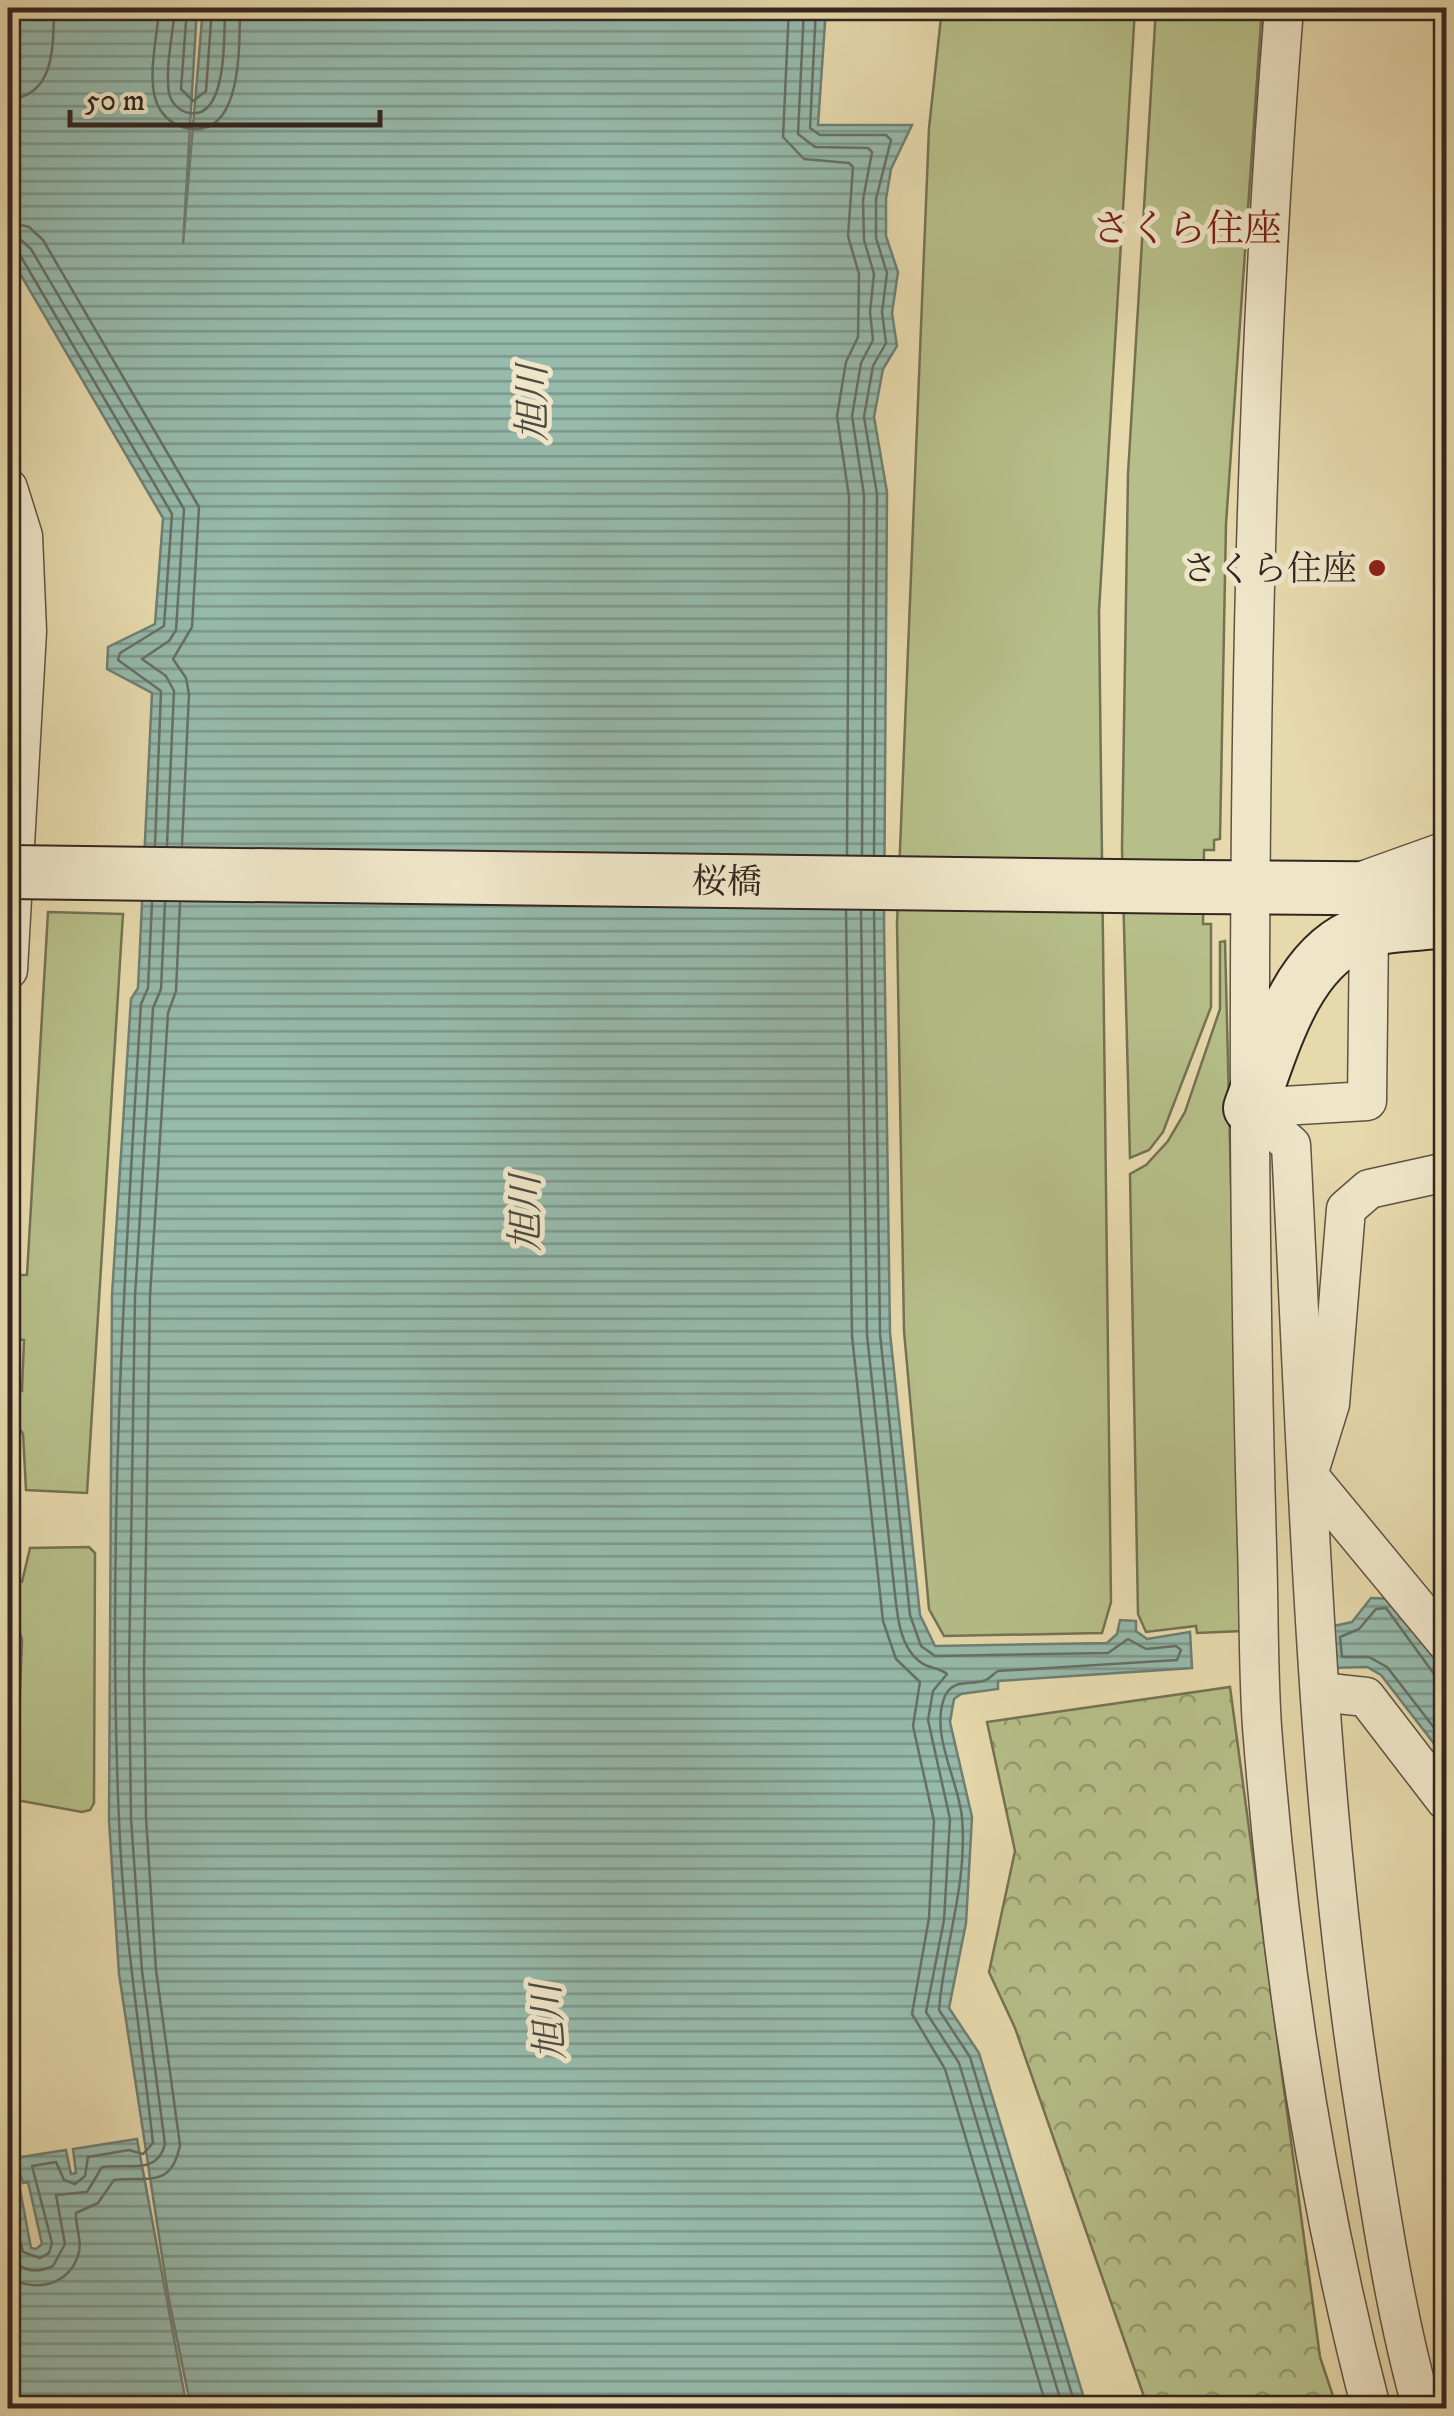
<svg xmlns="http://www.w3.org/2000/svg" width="1454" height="2416" font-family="'IM FELL DW Pica','Noto Serif JP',serif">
<defs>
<pattern id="forest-crowns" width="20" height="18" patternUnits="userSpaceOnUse" patternTransform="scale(2.5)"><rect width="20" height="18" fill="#b6bf89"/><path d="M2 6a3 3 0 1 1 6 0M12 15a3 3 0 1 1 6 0" fill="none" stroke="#959b70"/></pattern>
<pattern id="water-rules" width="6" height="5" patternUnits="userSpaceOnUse" patternTransform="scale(2.5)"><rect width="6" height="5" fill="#96baac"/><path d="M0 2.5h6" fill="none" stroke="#7b978c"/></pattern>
</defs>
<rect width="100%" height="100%" fill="#e6d9ac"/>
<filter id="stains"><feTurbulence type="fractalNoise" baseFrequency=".002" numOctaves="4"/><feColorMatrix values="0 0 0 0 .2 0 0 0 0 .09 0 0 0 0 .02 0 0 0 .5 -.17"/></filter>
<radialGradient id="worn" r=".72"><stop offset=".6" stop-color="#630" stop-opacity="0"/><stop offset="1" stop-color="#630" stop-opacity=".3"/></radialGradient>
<!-- grass -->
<g fill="#b6bf89" stroke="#757254" stroke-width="2.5">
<path d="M942,8h193l-36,603 12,991 -9,31 -158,3 -15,-27 -25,-278 -7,-407 32,-796z"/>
<path d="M1156,8h106l-36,516 -6,315 -6,1v10h-10l-1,74h8v83l-48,125 -14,18 -19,8 -8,-309 6,-375z"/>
<path d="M48,912l75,2 -36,579 -61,-3 -3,-56 -14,-22v-21h13l2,-51 -11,-2 1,-63h13z"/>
<path d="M1225,941l17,690 -45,2 -1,-7 -50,6 -8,-18 -8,-440 16,-9 22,-24 17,-29 35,-103v-67z"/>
<path d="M89,1547l6,6 -1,250 -4,7 -8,2 -66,-12 6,-160 -14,-49 4,-10 10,1 8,-34z"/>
</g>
<!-- forest -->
<path fill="url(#forest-crowns)" stroke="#757254" stroke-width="2.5" d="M1230,1687l90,670 17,51h-189l-133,-380 -26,-56 26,-121 -28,-129z"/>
<!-- water -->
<g fill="url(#water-rules)" stroke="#6f7f74" stroke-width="2.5">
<path d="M17,8h180l-14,236 20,-236h623l-8,117h94l-21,44 -5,30v37l12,36 -6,41 5,33 -14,23 -9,48 13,75 -3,432 6,409 30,282 15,31 172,-3 10,-9 3,-14 16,1v10l11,8 43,-7 2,36 -194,13v8l-37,5 -7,5 -4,23 22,95 -6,106 -17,85 30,45 108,355h-896l-23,-113 -49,-321 -10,-154 3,-525 19,-296 7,-11 14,-295 -45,-24 1,-22 47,-23 8,-106 -155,-265v-138z"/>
<path d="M1371,1598l29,1 -2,11 48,64v85l-65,-84 -14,-8 -36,1 -2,-41 23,-5z"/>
<path d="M137,2139l50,269h-179v-250l11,26 12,64 5,1 6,-5 -14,-62 -5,1 -8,-25 51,-8 5,24 5,-1 -3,-24z"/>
</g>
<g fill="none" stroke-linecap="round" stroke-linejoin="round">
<!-- shore -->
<g stroke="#657066" stroke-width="2.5">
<path d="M159,8c-1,27 -12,66 -3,93 4,12 14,22 26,26 62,18 57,-83 58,-119"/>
<path d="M175,8c-2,26 -10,59 -6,85 2,10 11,19 21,20 38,6 34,-80 35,-105"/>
<path d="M187,8l-6,81 12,12 13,-10 6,-83"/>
<path d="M789,8l-6,129 21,22 45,4 4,4 -5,69 11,38 -1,63 -12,25 -9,54 12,81 -2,357"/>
<path d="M804,8l-6,126 17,13 53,1 4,4 -9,48 1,40 10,34 -4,38 3,28 -12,23 -9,53 12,79 -2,359"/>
<path d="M816,8l-6,120 10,7h66l5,5 -15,59v39l11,35 -5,39 4,31 -13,23 -9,51 13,77 -3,360"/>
<path d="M8,99c48,-2 45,-55 46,-91"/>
<path d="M8,222l21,5 14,13 156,267 -7,120 -19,32 13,19 3,16 -7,151"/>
<path d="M8,237l12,2 11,10 153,260 -8,121 -7,11 -27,18 24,17 8,15 -7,154"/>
<path d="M8,250l12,5 152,259 -8,112 -44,27 -2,7 43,31 -6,154"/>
<path d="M846,911l6,425 31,285 13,38 24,23 -7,44 21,95 -5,97 -17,96 33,55 102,339"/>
<path d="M861,912l6,423 27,251c3,24 4,59 25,75 9,8 20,6 28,13l-14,17 -5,29 22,99 -6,101 -18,92 33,51 104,345"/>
<path d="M874,912l6,422 30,281 11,31 14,10 173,-3 20,-14 18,10 30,-3 5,4 -4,10 -179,11c-5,3 -8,7 -12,9 -15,6 -33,-2 -41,16 -16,37 14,85 17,122 6,65 -18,128 -23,192l31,47 106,351"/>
<path d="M1446,1678l-12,-4 -48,-66 -10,1 -17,20 -19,8 2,20h27l18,10 59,76"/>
<path d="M8,2195l15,57 17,6 9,-5 3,-10 -20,-77 24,-4 8,18 11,4 10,-8 3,-19 41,-7 14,4 10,-11c-12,-108 -30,-214 -34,-323 -12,-272 5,-546 22,-816l7,-16 4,-85"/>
<path d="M8,2245c6,24 23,31 45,21l12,-22 -9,-49 31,-3 15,-25c25,-4 55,9 63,-23l-23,-173 -11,-152 -2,-147 6,-376 18,-288 8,-19 4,-86"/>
<path d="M8,2276c25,18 63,10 71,-24 3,-13 -4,-27 -3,-39l22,-10 16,-23c31,-5 57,11 66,-35l-24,-175 -10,-152 -2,-146 6,-376 18,-283 8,-22 4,-88"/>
</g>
<!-- street casing -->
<g stroke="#605343" stroke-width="41">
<g id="street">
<path d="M1284,8c-30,374 -35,750 -34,1126 1,137 3,274 7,412 2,60 1,121 5,181 18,230 51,458 109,681"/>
<path d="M8,488l15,48 4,95 -19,339"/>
<path d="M1365,880l81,-29"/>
<path d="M1250,1108l41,37c17,328 24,657 76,981 15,95 29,190 55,282"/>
<path d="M1250,1108l117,-7 2,-171"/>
<path d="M1446,1172l-77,17 -23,20 -16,195 -22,71 138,167"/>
<path d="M1320,1692l46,5 80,104"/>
</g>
</g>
<!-- secondary casing -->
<g stroke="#342620" stroke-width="56">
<g id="secondary">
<path d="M1196,887l250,2"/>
<path d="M1250,1108c22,-57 43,-144 104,-172 24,-12 58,-11 85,-14l7,-12"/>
</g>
</g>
<!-- street -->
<use href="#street" stroke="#efe6c9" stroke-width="38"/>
<!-- secondary -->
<use href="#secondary" stroke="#efe6c9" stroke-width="52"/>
<!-- secondary-bridge casing -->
<g stroke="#342620" stroke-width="56" stroke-linecap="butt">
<path id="secondary-bridge" d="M8,872l1188,15"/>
</g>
<!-- secondary-bridge -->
<use href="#secondary-bridge" stroke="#efe6c9" stroke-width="52"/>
</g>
<!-- markers -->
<circle fill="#8f2418" stroke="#efe6c9" stroke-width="4" cx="1377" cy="568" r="10"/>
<g text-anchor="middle" stroke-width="10" stroke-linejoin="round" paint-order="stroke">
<!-- poi labels -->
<g font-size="35" fill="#342620" stroke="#efe6c9" text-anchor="end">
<text x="1357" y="580">さくら住座</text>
</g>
<!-- street labels -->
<g font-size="35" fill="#342620" stroke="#efe6c9">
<text transform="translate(727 881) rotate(1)" y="12">桜橋</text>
</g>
<!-- neighbourhood labels -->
<g font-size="38" fill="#7a1f14" stroke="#efe6c9">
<text x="1187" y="241">さくら住座</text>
</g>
<!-- water labels -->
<g font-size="38" font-style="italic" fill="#4c4b43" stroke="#efe6c9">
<text transform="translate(532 403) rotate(-90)" y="13">旭川</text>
<text transform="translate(525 1213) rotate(-90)" y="13">旭川</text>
<text transform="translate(548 2022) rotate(-94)" y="13">旭川</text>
</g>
</g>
<!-- margin -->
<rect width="1454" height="2416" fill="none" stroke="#e6d9ac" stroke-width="40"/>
<rect x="10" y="10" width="1434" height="2396" fill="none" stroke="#342620" stroke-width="5"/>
<rect x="20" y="20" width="1414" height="2376" fill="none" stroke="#342620" stroke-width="2.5"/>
<!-- scale -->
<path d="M70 110v15h310v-15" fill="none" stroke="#342620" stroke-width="5"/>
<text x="85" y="110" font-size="30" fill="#342620" stroke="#efe6c9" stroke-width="8" paint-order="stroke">50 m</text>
<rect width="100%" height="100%" filter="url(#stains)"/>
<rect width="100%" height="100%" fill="url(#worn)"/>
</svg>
